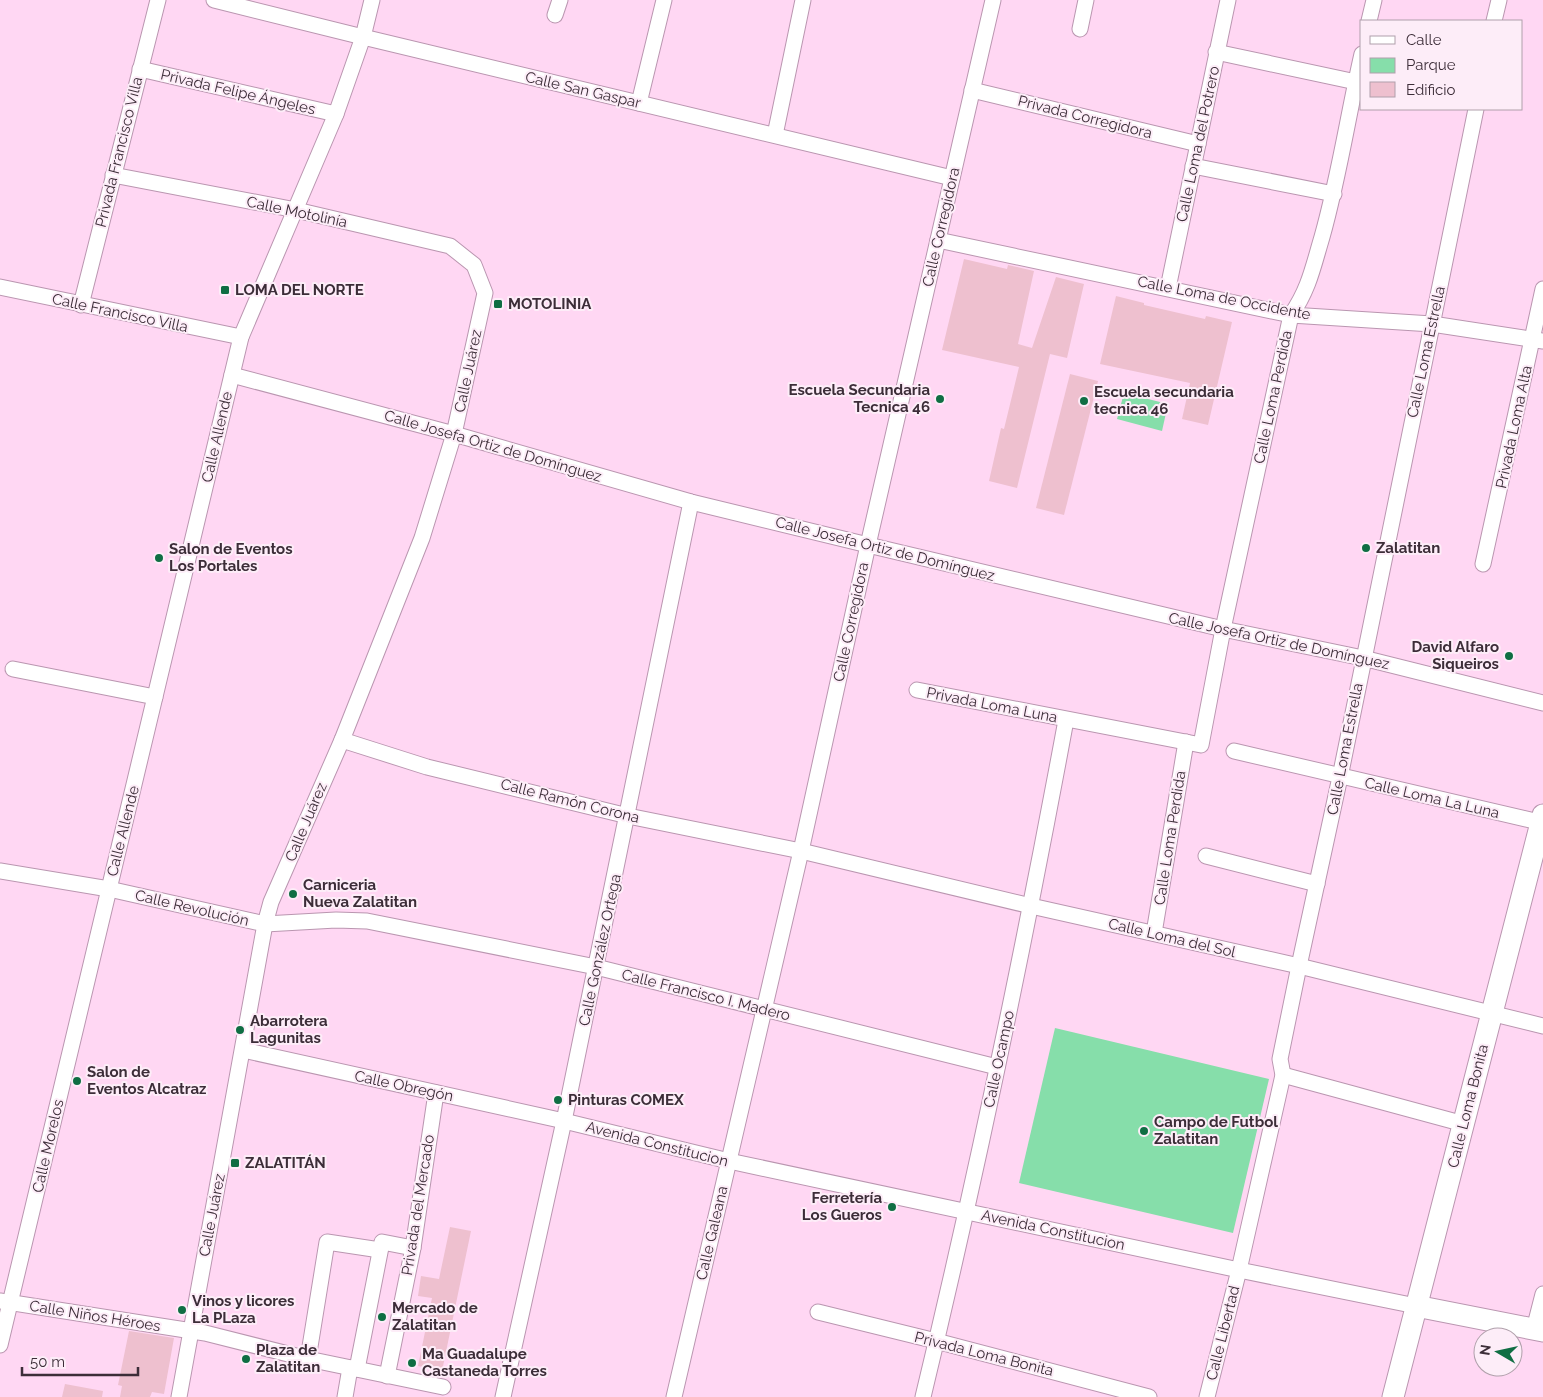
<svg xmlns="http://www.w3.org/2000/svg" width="1543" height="1397" font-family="Raleway,sans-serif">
<rect width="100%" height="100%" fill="#ffd7f3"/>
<!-- green -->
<g fill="#86deaa">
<path d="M1124,393l44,11 -6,27 -45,-12z"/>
<path d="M1055,1028l214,51 -36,154 -214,-50z"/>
</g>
<!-- building -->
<g fill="#eec0cf">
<path d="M964,259l43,10 1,-4 26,6 -16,73 14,4 24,-71 28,7 -17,74 -17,-4 -33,134 -28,-7 12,-53 3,1 15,-62 -77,-17z"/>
<path d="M1116,296l28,7v2l61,14 1,-3 26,6 -24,103 -26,-6 8,-36 -90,-19z"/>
<path d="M1070,374l28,7 -34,134 -28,-7z"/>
<path d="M450,1227l21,4 -29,140 -24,-5 14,-68 -14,-2 3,-20 18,3z"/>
<path d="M129,1331l45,7 -10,56 -12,-2 -2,5h-30l2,-11 -4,-1z"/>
<path d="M65,1384l38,7 -1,6h-40z"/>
</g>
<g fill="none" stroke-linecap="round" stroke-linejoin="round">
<!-- street casing -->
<g stroke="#ba96b0" stroke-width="17">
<g id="street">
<path d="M214,0l149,37 589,141"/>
<path d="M555,15l5,-15"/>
<path d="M1369,21l5,-21"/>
<path d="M1494,21l5,-21"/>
<path d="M1080,29l6,-29"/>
<path d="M1216,52l140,30"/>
<path d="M140,69l196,45"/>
<path d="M972,90l226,54"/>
<path d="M639,103l25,-103"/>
<path d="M775,135l28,-135"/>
<path d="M1193,166l141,28"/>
<path d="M113,175l183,35 154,36 24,19 11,28 -31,141 -32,104 -80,202 -71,162 -6,22 -86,473"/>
<path d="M938,240l353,75 141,9 111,17"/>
<path d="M0,287l241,50"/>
<path d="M1168,288l60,-288"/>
<path d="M81,305l77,-305"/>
<path d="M232,375l222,59 237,68 177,43 355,84 140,29 180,45"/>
<path d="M1483,564l60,-275"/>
<path d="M13,669l142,28"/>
<path d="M917,690l284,55 22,-116 68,-314c18,-26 22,-48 31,-78 17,-60 26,-122 40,-183"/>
<path d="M342,740l85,27 201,49 173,35 230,55 268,60 244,60"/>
<path d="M1234,751l309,72"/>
<path d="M1206,856l111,28"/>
<path d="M0,871l109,18 156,35 71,-4 31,1 229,46 401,100"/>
<path d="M1154,933l32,-191"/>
<path d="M243,1050l321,71 165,40 510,109 177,36"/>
<path d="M1283,1075l181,49"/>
<path d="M0,1301l205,32 103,26 135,28"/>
<path d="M818,1312l118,29 213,56"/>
<path d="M1534,1329l9,-35"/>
<path d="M0,1345l241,-1008 95,-223 27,-77 9,-37"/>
<path d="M308,1359l19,-117 53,8"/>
<path d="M357,1369l25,-127 31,6"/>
<path d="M387,1376l26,-128 23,-155"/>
<path d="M345,1397l5,-29"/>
<path d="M503,1397l61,-276 127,-619"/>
<path d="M674,1397l127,-546 67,-306 125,-545"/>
<path d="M923,1397c54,-224 101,-450 143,-677"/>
<path d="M1207,1397l32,-127 44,-195 -3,-16 19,-93 41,-189 136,-668"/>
</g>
</g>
<!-- secondary casing -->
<g stroke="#ba96b0" stroke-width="23">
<g id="secondary">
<path d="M1416,1306l127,25"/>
<path d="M1393,1397l150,-582"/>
</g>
</g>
<!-- street -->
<use href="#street" stroke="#fff" stroke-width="15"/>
<!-- secondary -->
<use href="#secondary" stroke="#fff" stroke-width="21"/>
</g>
<!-- markers -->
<g fill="#0f6e43" stroke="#fdedf8" stroke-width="2">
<rect x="220" y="285" width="10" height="10" rx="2.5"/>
<rect x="493" y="299" width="10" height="10" rx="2.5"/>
<circle cx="940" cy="399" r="5"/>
<circle cx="1084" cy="401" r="5"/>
<circle cx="1366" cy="548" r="5"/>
<circle cx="159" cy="558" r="5"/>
<circle cx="1509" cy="656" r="5"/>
<circle cx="293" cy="894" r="5"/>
<circle cx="240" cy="1030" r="5"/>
<circle cx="77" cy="1081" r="5"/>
<circle cx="558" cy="1100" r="5"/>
<circle cx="1144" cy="1131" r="5"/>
<rect x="230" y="1158" width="10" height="10" rx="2.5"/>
<circle cx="892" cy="1207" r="5"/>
<circle cx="182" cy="1310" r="5"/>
<circle cx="382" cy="1317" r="5"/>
<circle cx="246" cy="1359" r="5"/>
<circle cx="412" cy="1363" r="5"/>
</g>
<g text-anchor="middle" stroke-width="4" stroke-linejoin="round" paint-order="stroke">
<!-- street labels -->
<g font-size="15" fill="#3c2d38" stroke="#fdedf8">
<text transform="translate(583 90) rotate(13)" y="5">Calle San Gaspar</text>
<text transform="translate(238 92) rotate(13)" y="5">Privada Felipe Ángeles</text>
<text transform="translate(1085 117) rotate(14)" y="5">Privada Corregidora</text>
<text transform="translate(1198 144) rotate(-78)" y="5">Calle Loma del Potrero</text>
<text transform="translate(119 152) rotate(-76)" y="5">Privada Francisco Villa</text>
<text transform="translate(297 212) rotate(12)" y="5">Calle Motolinía</text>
<text transform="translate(941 227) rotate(-77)" y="5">Calle Corregidora</text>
<text transform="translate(1224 298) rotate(11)" y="5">Calle Loma de Occidente</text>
<text transform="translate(120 313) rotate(12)" y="5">Calle Francisco Villa</text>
<text transform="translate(1426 352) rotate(-78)" y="5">Calle Loma Estrella</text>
<text transform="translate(468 371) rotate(-78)" y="5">Calle Juárez</text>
<text transform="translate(1273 397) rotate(-78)" y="5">Calle Loma Perdida</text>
<text transform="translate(1514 427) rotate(-78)" y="5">Privada Loma Alta</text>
<text transform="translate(217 437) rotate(-77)" y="5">Calle Allende</text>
<text transform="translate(493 446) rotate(16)" y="5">Calle Josefa Ortiz de Domínguez</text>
<text transform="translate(885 549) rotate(14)" y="5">Calle Josefa Ortiz de Domínguez</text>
<text transform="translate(851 622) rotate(-78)" y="5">Calle Corregidora</text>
<text transform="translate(1279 641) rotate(12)" y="5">Calle Josefa Ortiz de Domínguez</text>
<text transform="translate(992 705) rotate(11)" y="5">Privada Loma Luna</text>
<text transform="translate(1345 749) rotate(-79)" y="5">Calle Loma Estrella</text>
<text transform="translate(1432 798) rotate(13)" y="5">Calle Loma La Luna</text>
<text transform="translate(570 801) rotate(14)" y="5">Calle Ramón Corona</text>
<text transform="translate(306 822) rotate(-67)" y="5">Calle Juárez</text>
<text transform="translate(123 831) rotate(-76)" y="5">Calle Allende</text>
<text transform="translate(1170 838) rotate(-81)" y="5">Calle Loma Perdida</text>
<text transform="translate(192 908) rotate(13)" y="5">Calle Revolución</text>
<text transform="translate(1172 938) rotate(13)" y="5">Calle Loma del Sol</text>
<text transform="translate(600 950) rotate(-78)" y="5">Calle González Ortega</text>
<text transform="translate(706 995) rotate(14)" y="5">Calle Francisco I. Madero</text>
<text transform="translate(999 1059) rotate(-78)" y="5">Calle Ocampo</text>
<text transform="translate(404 1086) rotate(12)" y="5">Calle Obregón</text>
<text transform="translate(1468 1106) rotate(-76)" y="5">Calle Loma Bonita</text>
<text transform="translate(657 1144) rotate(14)" y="5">Avenida Constitucion</text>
<text transform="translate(48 1146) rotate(-77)" y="5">Calle Morelos</text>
<text transform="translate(418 1205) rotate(-81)" y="5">Privada del Mercado</text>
<text transform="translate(212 1215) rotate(-79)" y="5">Calle Juárez</text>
<text transform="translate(1053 1230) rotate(12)" y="5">Avenida Constitucion</text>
<text transform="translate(712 1233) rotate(-77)" y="5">Calle Galeana</text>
<text transform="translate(95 1316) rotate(9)" y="5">Calle Niños Héroes</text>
<text transform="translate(1223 1333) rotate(-76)" y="5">Calle Libertad</text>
<text transform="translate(984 1354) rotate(14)" y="5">Privada Loma Bonita</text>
</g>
<!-- poi labels -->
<g font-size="15" font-weight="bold" fill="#3c2d38" stroke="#fdedf8" text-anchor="start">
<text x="235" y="295">LOMA DEL NORTE</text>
<text x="508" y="309">MOTOLINIA</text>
<text x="930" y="395" text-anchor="end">Escuela Secundaria<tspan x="930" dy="17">Tecnica 46</tspan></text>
<text x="1094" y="397">Escuela secundaria<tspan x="1094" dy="17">tecnica 46</tspan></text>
<text x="1376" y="553">Zalatitan</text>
<text x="169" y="554">Salon de Eventos<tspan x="169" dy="17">Los Portales</tspan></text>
<text x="1499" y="652" text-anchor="end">David Alfaro<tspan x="1499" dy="17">Siqueiros</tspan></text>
<text x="303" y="890">Carniceria<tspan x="303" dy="17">Nueva Zalatitan</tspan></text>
<text x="250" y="1026">Abarrotera<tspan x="250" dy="17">Lagunitas</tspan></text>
<text x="87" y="1077">Salon de<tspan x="87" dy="17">Eventos Alcatraz</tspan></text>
<text x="568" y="1105">Pinturas COMEX</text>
<text x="1154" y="1127">Campo de Futbol<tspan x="1154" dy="17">Zalatitan</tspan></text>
<text x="245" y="1168">ZALATITÁN</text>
<text x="882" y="1203" text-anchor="end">Ferretería<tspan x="882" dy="17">Los Gueros</tspan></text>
<text x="192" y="1306">Vinos y licores<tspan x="192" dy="17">La PLaza</tspan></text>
<text x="392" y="1313">Mercado de<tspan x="392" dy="17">Zalatitan</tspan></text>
<text x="256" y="1355">Plaza de<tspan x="256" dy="17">Zalatitan</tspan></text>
<text x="422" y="1359">Ma Guadalupe<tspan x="422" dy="17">Castaneda Torres</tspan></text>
</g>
</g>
<!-- legend -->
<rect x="1360" y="20" width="162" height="90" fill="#fdedf8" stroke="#b0a0ab"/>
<rect x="1370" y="36" width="25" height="8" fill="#ffffff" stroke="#b0a0ab"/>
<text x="1406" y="45" font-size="15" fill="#3c2d38">Calle</text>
<rect x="1370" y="58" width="25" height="15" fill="#86deaa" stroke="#b0a0ab"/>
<text x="1406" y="70" font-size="15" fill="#3c2d38">Parque</text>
<rect x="1370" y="82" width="25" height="15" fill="#eec0cf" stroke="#b0a0ab"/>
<text x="1406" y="95" font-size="15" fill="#3c2d38">Edificio</text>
<!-- north arrow -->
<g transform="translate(1498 1352) rotate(279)"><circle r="24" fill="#fdedf8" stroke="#b0a0ab"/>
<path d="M0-4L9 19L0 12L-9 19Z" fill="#0f6e43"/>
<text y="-8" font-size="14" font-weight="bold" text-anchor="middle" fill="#3c2d38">N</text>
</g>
<!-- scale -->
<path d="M22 1367v8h116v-8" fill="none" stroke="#3c2d38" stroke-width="2.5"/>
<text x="30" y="1367" font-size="15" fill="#3c2d38" stroke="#fdedf8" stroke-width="4" paint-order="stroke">50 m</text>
</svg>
